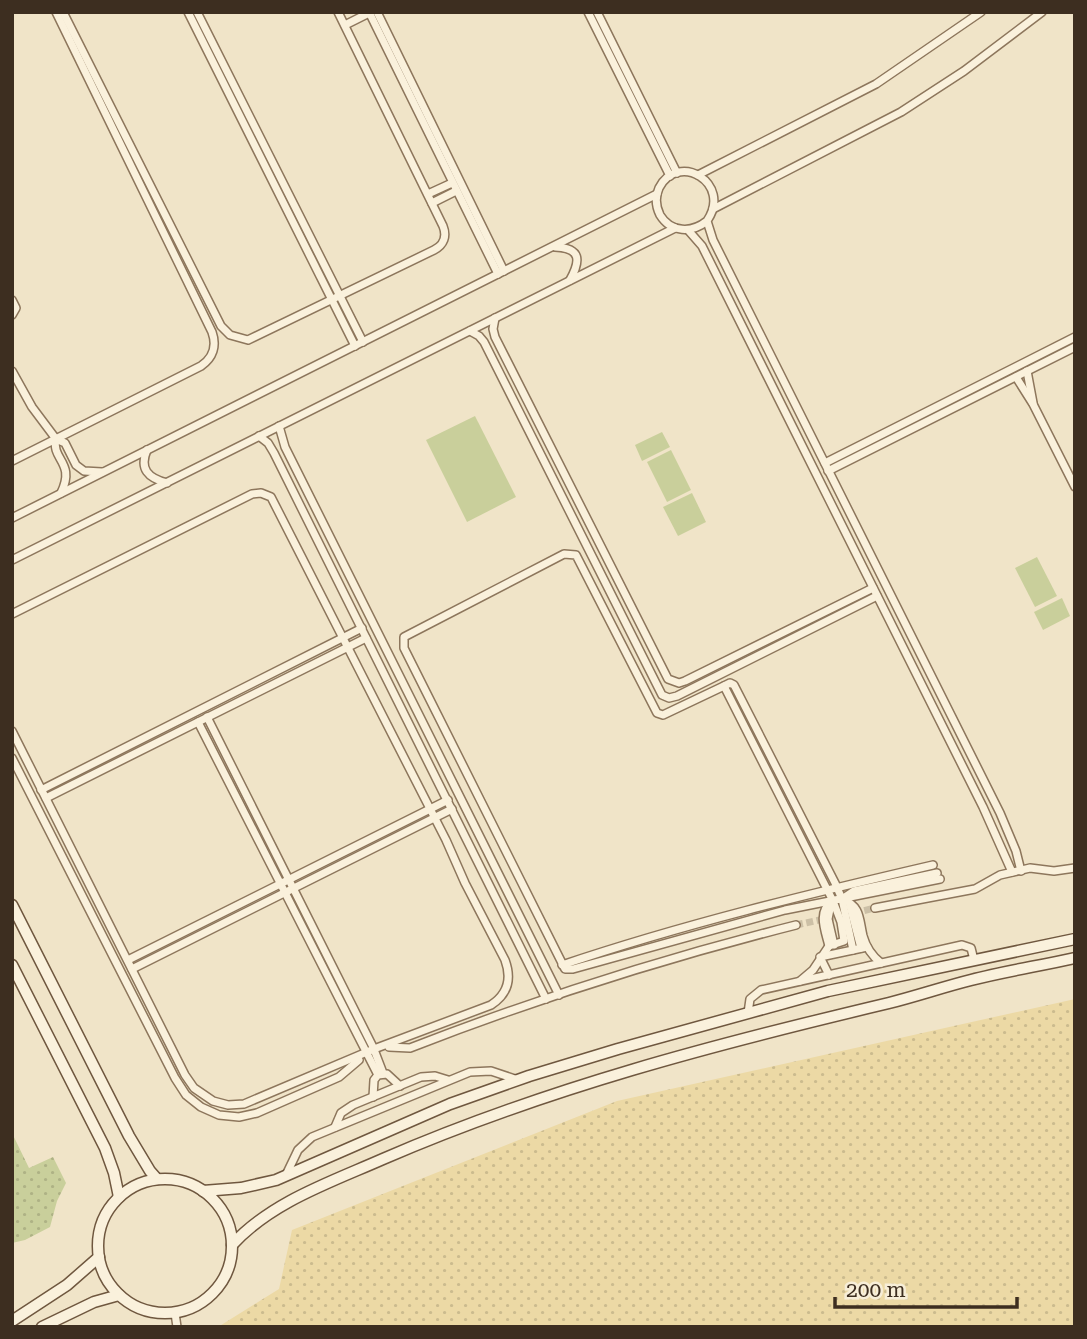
<svg xmlns="http://www.w3.org/2000/svg" width="1087" height="1339" font-family="'Roboto Serif',serif">
<defs>
<pattern id="green-dots" width="8" height="8" patternUnits="userSpaceOnUse" patternTransform="scale(1.75)"><rect width="8" height="8" fill="#c9cf9b"/><path d="M2 2h.1M6 6h.1" fill="none" stroke="#aeb285" stroke-width="1.8" stroke-linecap="round"/></pattern>
<pattern id="sand-dots" width="8" height="8" patternUnits="userSpaceOnUse" patternTransform="scale(1.75)"><rect width="8" height="8" fill="#ecd9a5"/><path d="M2 2h.1M6 6h.1" fill="none" stroke="#cbbb8e" stroke-width="1.8" stroke-linecap="round"/></pattern>
</defs>
<rect width="100%" height="100%" fill="#f0e4c8"/>
<!-- green -->
<path fill="url(#green-dots)" d="M12,1133l17,35 24,-11 13,26 -9,18 -7,26 -25,13 -13,3z"/>
<!-- sand -->
<path fill="url(#sand-dots)" d="M1075,999v328h-857l61,-38 13,-59 325,-129z"/>
<!-- pitch -->
<g fill="#c9cf9b">
<path d="M475,416l41,81 -49,25 -41,-82z"/>
<path d="M662,432l8,15 -28,14 -7,-16z"/>
<path d="M671,450l20,40 -24,12 -20,-40z"/>
<path d="M692,493l14,29 -28,14 -15,-29z"/>
<path d="M1037,557l20,39 -22,11 -20,-39z"/>
<path d="M1062,598l8,18 -27,14 -9,-18z"/>
</g>
<g fill="none" stroke-linecap="round" stroke-linejoin="round">
<!-- minor-tunnel -->
<g stroke="#ccc0a6" stroke-width="7" stroke-dasharray="7 3.5" stroke-linecap="butt">
<path d="M854,913l21,-5"/>
<path d="M796,925l47,-10"/>
</g>
<!-- minor casing -->
<g stroke="#8d765c" stroke-width="10">
<g id="minor">
<path d="M63,12l158,314 9,9 18,5 186,-90c10,-5 13,-14 9,-24l-105,-214"/>
<path d="M188,12l167,334"/>
<path d="M197,12l166,330"/>
<path d="M369,12l129,262"/>
<path d="M377,12l127,259"/>
<path d="M588,12l82,164"/>
<path d="M597,12l80,161"/>
<path d="M345,25l24,-12"/>
<path d="M698,175l178,-91 105,-72"/>
<path d="M428,194l24,-11"/>
<path d="M432,203l24,-12"/>
<path d="M713,209l188,-97 63,-41 78,-59"/>
<path d="M707,221c-15,12 -36,12 -47,-6 -4,-8 -5,-18 -1,-27 19,-37 74,-5 48,33l6,19 287,573 16,38 5,20"/>
<path d="M688,230l14,16 281,561 29,65"/>
<path d="M555,247c26,1 26,13 15,33"/>
<path d="M12,300l4,8 -4,7"/>
<path d="M495,318l-2,11 2,8 173,342 11,4 6,-2 188,-93"/>
<path d="M470,331l9,5 5,6 178,353 7,3 8,-2 200,-100"/>
<path d="M12,371l20,36 24,32 9,4 11,22 8,6 18,1"/>
<path d="M1027,371l6,32"/>
<path d="M1016,377l17,27 42,83"/>
<path d="M279,426l6,21 274,548"/>
<path d="M259,436l9,7 6,10 272,546"/>
<path d="M56,439c-5,21 20,23 5,54"/>
<path d="M147,450c-8,19 1,28 20,33"/>
<path d="M12,461l189,-95c12,-8 16,-20 11,-34l-156,-320"/>
<path d="M825,463l250,-126"/>
<path d="M828,471l247,-124"/>
<path d="M12,518l645,-324"/>
<path d="M12,560l663,-332"/>
<path d="M12,614l240,-120 9,-1 10,4 175,343 19,43 40,77c7,19 3,34 -14,45l-117,44 -130,55 -16,1 -15,-4 -19,-13 -9,-13 -173,-344"/>
<path d="M724,686l109,215 8,21 3,19 -15,5 -16,24 -13,11"/>
<path d="M207,717l166,330 10,26"/>
<path d="M198,722l180,353"/>
<path d="M12,758l163,320 11,17 15,12 18,8 20,2 18,-4 82,-36 20,-17"/>
<path d="M41,790l321,-162"/>
<path d="M46,798l320,-160"/>
<path d="M842,899l12,-8 83,-18"/>
<path d="M842,899c19,7 17,20 21,37 3,11 9,20 18,27"/>
<path d="M831,904l-3,15 6,26"/>
<path d="M850,906l11,42"/>
<path d="M875,908l100,-19 25,-14 30,-7 24,3 21,-3"/>
<path d="M829,946c-4,-16 -12,-34 3,-45"/>
<path d="M853,950l-11,-51 -7,-16 -101,-198 -4,-2 -6,3 -61,29 -6,-2 -81,-158 -12,-1 -160,83v11l161,321h8l212,-59 155,-31"/>
<path d="M128,960l320,-160"/>
<path d="M562,965c122,-41 246,-71 371,-100"/>
<path d="M132,969l320,-160"/>
<path d="M829,975l-9,-18 47,-10"/>
<path d="M748,1013l2,-14 11,-9 201,-45 9,3 3,12"/>
<path d="M389,1047l21,1c126,-49 255,-90 386,-123"/>
<path d="M373,1097l1,-17 4,-5 9,-1 13,12"/>
<path d="M335,1127l6,-14 12,-8 68,-28 14,-1 13,4"/>
<path d="M286,1175l12,-25 14,-13 158,-65 21,-1 27,9"/>
<path d="M175,1313l2,14"/>
</g>
</g>
<!-- secondary casing -->
<g stroke="#6f573f" stroke-width="13">
<g id="secondary">
<path d="M12,905l117,231 21,35 7,8"/>
<path d="M12,965l93,183 9,25 5,24"/>
<circle cx="165" cy="1246" r="67"/>
<path d="M203,1191l38,-3 35,-8 174,-76 79,-28 89,-27 210,-58 247,-52"/>
<path d="M232,1245c39,-43 99,-63 151,-86 164,-71 333,-115 506,-156 28,-7 54,-16 82,-23 34,-9 69,-14 104,-22"/>
<path d="M12,1321l55,-36 32,-28"/>
<path d="M42,1327l52,-25 25,-7"/>
</g>
</g>
<!-- minor -->
<use href="#minor" stroke="#faf1dc" stroke-width="7"/>
<!-- secondary -->
<use href="#secondary" stroke="#faf1dc" stroke-width="10"/>
</g>
<!-- border -->
<rect width="1087" height="1339" fill="none" stroke="#3d2e20" stroke-width="28"/>
<!-- scale -->
<path d="M835 1297v10h182v-10" fill="none" stroke="#3d2e20" stroke-width="3.5"/>
<text x="846" y="1297" font-size="21" fill="#3d2e20" stroke="#f7eed8" stroke-width="5" paint-order="stroke">200 m</text>
</svg>
